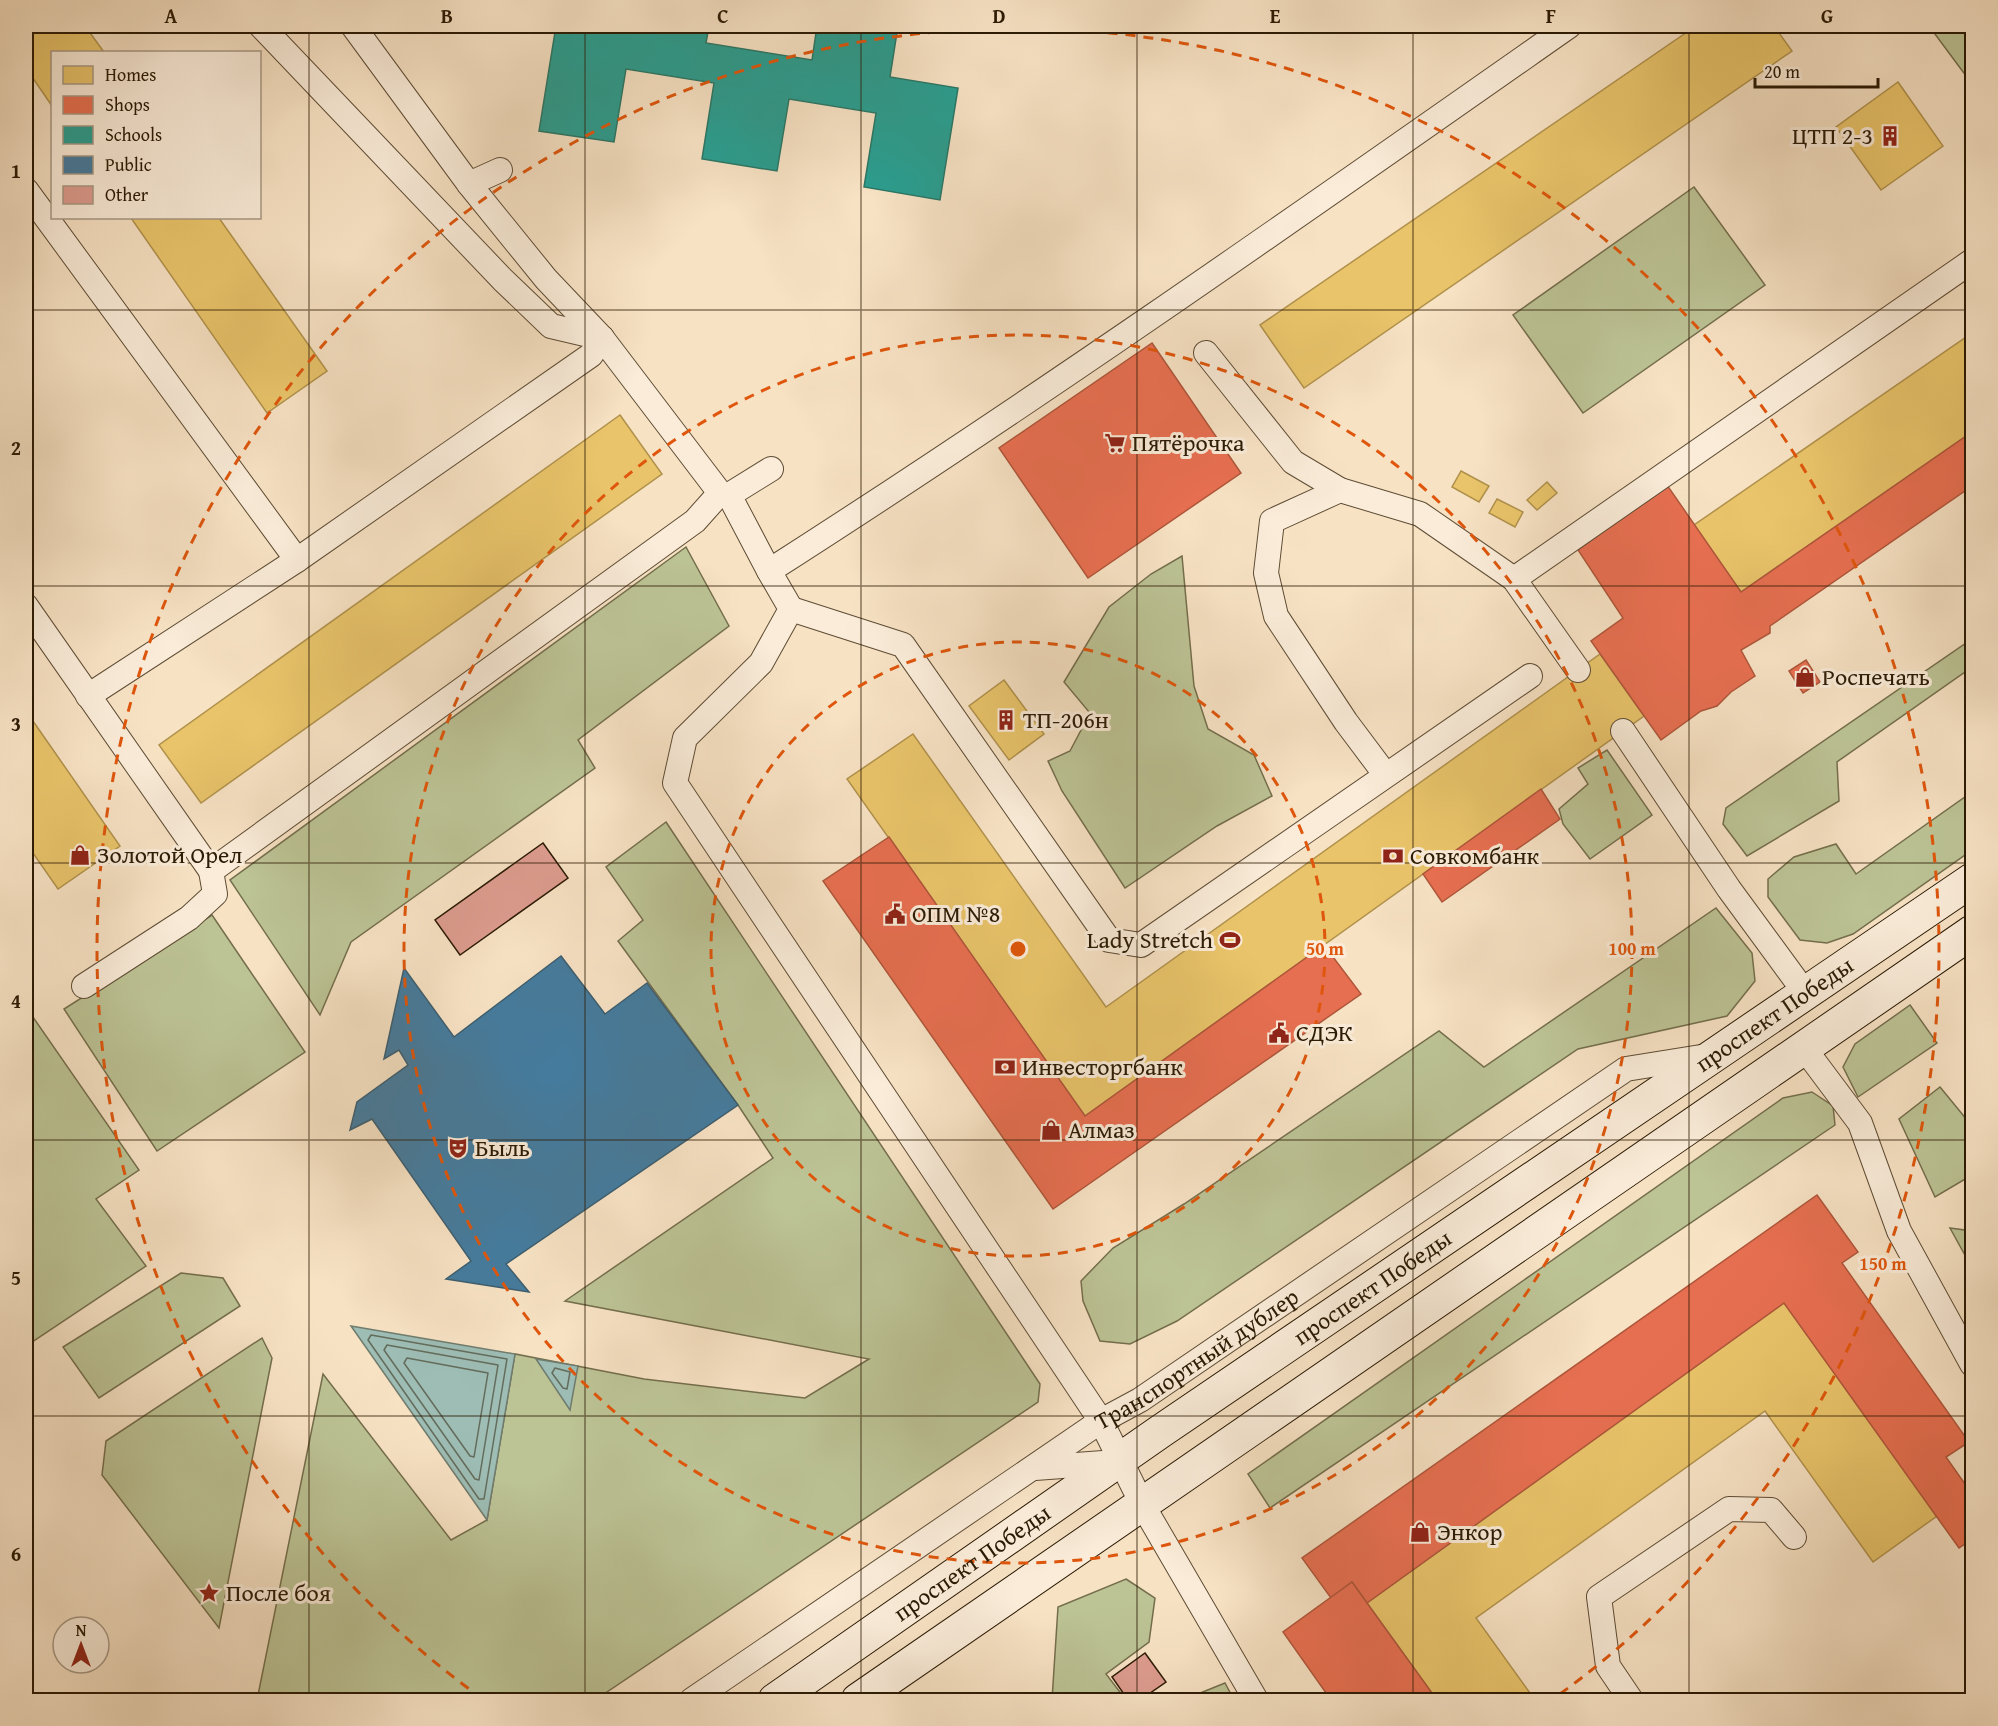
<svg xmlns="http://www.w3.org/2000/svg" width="1998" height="1726" font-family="'Gentium Book Plus',serif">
<rect width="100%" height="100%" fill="#f7e2c4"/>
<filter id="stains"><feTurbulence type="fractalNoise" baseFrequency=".00333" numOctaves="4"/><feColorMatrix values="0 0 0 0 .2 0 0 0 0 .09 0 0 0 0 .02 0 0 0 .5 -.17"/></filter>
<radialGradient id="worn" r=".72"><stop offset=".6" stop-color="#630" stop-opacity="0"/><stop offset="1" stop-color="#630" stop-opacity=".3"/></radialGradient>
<!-- green -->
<g fill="#bcc395" stroke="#746e4c" stroke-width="1.5">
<path d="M1929,26h43v58z"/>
<path d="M1694,187l71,98 -182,128 -70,-98z"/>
<path d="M686,547l43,79 -151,114 17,28 -244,174 -31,73 -90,-135z"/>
<path d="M1182,556l12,130 14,43 46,26 18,41 -55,30 -92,62 -63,-97 -14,-30 22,-10 20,-38 -26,-31 45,-75 42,-33z"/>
<path d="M1972,639v28l-135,95 2,39 -92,55 -24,-32 3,-16z"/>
<path d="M1607,750l45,65 -62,44 -27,-35 -4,-15 29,-25 -10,-16z"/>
<path d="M1972,792v58l-119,84 -26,9 -27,-3 -32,-43v-18l26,-22 42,-13 20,30z"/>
<path d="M666,822l374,562 -2,18 -443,298h-338l66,-326 128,166 36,-20 28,-166 129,25 161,19 64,-39 -304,-58 208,-143 -35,-53 -120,-164 25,-21 -37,-53z"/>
<path d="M1716,908l36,45 3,28 -28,35 -149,33 -401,272 -47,23 -30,-3 -17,-40 -2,-20 32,-33 71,-44 255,-173 45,36z"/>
<path d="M212,915l93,137 -148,99 -93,-142z"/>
<path d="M1910,1005l27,38 -79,54 -15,-30 12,-23z"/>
<path d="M26,1007l113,163 -43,29 50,67 -120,80z"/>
<path d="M1940,1087l32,39v49l-37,22 -36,-78z"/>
<path d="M1812,1092l21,14 2,19 -565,383 -22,-34 535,-376z"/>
<path d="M1950,1228l22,3v37z"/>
<path d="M181,1273l42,5 17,28 -141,92 -36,-51z"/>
<path d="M262,1338l10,20 -53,270 -117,-153 4,-34z"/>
<path d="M1126,1579l29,19 -6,44 -43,32 20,26h-74l6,-93z"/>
<path d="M1225,1683l9,17h-51z"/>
</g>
<!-- water -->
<g fill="#9dbdb5" stroke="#6f7c6e" stroke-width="1.5">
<path d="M351,1326l164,28 -28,166z"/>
<path d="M536,1359l42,7 -8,44z"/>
</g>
<!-- homes -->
<g fill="#e9c46a" stroke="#b0914b" stroke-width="1.5">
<path d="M26,26h59l19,26h-52v54l-26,-38z"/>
<path d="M1696,26h78l18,25 -488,337 -44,-63z"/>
<path d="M1898,82l45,64 -62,44 -45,-63z"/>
<path d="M131,218h88l108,153 -60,42z"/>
<path d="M1972,333v99l-231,160 -47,-67z"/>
<path d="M620,415l42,59 -461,329 -42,-58z"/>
<path d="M1461,471l28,15 -10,16 -27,-15z"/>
<path d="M1547,482l10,11 -20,17 -10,-10z"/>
<path d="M1497,499l26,13 -8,15 -26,-14z"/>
<path d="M1600,654l44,62 -559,400 -238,-337 66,-45 193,273z"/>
<path d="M1004,680l40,54 -35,26 -40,-54z"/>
<path d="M26,711l94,135 -62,43 -32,-46z"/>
<path d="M1784,1303l153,213 -64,46 -108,-151 -289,207 59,82h-98l-70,-97z"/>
</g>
<!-- shops -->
<g fill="#e76f51" stroke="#af563a" stroke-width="1.5">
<path d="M1152,343l89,130 -153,105 -89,-130z"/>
<path d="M1972,432v54l-202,140v7l-29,17 14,26 -24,16 -14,14 -16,5 -40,29 -70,-99 32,-23 -45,-68 89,-65 74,107z"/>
<path d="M1806,660l14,22 -17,11 -14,-22z"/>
<path d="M1541,789l19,30 -118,83 -19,-28z"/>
<path d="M889,837l196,279 239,-171 37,49 -308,215 -230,-328z"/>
<path d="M1817,1195l41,57 -16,11 127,179 -23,15 26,37v45l-13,9 -175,-245 -417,300 -15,-21 -21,16 -29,-40z"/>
<path d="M1352,1582l15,21 70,97h-106l-48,-68z"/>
</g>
<!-- schools -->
<path fill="#2a9d8f" stroke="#2a7665" stroke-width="1.5" d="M556,26h58l17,2v-2h78l-3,17 106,17 5,-34h81l-8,51 68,11 -18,112 -76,-13 12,-74 -87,-14 -12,72 -75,-12 12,-76 -88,-14 -12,73 -75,-11z"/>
<!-- public -->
<path fill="#457b9d" stroke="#3d5e6f" stroke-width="1.5" d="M561,956l44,58 42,-31 91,122 -232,159 23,28 -83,-13 25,-18 -99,-142 -22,11 7,-28 51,-37 -9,-15 -15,9 20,-91 50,69z"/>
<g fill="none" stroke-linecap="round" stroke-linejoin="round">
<!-- shore -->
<g stroke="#646c5c" stroke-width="1.5">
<path d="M371,1335l136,24 -23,140h-5l-111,-159z"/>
<path d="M387,1345l111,20 -19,115 -4,-1 -91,-129z"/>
<path d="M407,1358l81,15 -14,84 -4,-1 -66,-93z"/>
<path d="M555,1368l15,4 -3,17 -4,-1 -11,-15z"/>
</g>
</g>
<!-- building -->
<g fill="#dd9c8f" stroke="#2b1a04" stroke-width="1.5">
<path d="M543,843l25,35 -108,77 -25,-35z"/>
<path d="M1145,1653l21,29 -26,18h-12l-16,-23z"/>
</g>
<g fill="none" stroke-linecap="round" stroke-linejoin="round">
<!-- lane casing -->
<g stroke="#5e4c34" stroke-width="26">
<g id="lane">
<path d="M261,26l242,254 48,46 51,12"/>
<path d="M353,26l116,158 77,95 56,59 118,155 9,2 40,76"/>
<path d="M469,184l31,-14"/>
<path d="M26,190l271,370"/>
<path d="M1206,353l87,109 47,28 80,24 94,65 64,91"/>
<path d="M1340,490l-68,31 -6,52 10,43 70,106 39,52"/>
<path d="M729,495l42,-26"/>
<path d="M1514,579l458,-318"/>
<path d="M26,606l185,265 484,-350 25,-28"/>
<path d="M791,609l112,36 206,295 32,5 389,-269"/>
<path d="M88,696l209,-136 294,-205 11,-17"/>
<path d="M1623,731l106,158 77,105"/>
<path d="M84,986l105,-68 26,-24 -4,-23"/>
<path d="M1804,1048l56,75 39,108 73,133"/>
<path d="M1035,1468l82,-6"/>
<path id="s1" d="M692,1700l409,-279 39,-21 486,-331 81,-13"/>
<path d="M1256,1700l-114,-196 -41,-83 -426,-638 10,-45 76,-75 30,-54 -22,-38c272,-174 536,-360 800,-545"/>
<path d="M1631,1700l-23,-34 -9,-69 130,-88 42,1 23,27"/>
</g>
</g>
<!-- secondary casing -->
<g stroke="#2b1a04" stroke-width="35">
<g id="secondary">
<path id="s2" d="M775,1700l386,-269 811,-551"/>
<path d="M858,1700l1114,-768"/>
</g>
</g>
<!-- lane -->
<use href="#lane" stroke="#faecd9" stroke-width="24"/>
<!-- secondary -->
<use href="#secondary" stroke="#faecd9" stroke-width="33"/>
</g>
<!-- grid -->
<path fill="none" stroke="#2b1a04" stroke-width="1.5" stroke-opacity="0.55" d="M309,26v1674M585,26v1674M861,26v1674M1137,26v1674M1413,26v1674M1689,26v1674M26,310h1946M26,586h1946M26,863h1946M26,1140h1946M26,1416h1946"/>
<!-- distance rings -->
<g fill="none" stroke="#df560c" stroke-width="3" stroke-dasharray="10 8">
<circle cx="1018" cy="949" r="307"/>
<circle cx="1018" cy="949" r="614"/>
<path d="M483 1699A921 921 0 1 1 1553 1699"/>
</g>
<!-- icons -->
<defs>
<g id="building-bare" transform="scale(1.62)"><path d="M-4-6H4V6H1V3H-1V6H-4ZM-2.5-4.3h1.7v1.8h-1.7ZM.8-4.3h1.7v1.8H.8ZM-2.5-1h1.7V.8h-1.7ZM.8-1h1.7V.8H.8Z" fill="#8f2418" stroke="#faecd9" stroke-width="2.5" paint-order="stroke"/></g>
<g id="supermarket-bare" transform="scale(1.62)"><path d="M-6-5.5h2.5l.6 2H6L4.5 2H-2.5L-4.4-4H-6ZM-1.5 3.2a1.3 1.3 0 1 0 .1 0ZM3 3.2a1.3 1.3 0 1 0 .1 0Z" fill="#8f2418" stroke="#faecd9" stroke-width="2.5" paint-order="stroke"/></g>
<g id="shop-bare" transform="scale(1.62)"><path d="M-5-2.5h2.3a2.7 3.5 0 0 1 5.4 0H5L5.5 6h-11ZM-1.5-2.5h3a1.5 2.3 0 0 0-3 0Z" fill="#8f2418" stroke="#faecd9" stroke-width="2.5" paint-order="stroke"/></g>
<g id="bank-bare" transform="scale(1.62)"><path d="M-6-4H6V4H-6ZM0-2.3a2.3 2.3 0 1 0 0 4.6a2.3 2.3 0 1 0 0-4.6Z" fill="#8f2418" stroke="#faecd9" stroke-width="2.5" paint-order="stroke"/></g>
<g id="civic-bare" transform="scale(1.62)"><path d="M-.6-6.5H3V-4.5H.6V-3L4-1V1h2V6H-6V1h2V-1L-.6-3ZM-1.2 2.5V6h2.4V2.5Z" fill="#8f2418" stroke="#faecd9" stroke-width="2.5" paint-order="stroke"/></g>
<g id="stadium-bare" transform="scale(1.62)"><path d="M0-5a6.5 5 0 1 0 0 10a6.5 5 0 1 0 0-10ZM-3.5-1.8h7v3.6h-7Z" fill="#8f2418" stroke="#faecd9" stroke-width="2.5" paint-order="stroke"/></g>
<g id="theatre-bare" transform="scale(1.62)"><path d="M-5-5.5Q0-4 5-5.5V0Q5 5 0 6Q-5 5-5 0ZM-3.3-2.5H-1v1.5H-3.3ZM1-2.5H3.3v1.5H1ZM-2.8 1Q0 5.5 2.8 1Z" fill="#8f2418" stroke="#faecd9" stroke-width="2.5" paint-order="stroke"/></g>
<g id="sight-bare" transform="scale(1.62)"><path d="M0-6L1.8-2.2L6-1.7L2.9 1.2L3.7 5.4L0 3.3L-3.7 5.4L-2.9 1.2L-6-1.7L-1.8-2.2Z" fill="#8f2418" stroke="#faecd9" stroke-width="2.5" paint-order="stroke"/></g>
</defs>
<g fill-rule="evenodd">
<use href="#building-bare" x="1890" y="136"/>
<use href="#supermarket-bare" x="1115" y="443"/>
<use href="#shop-bare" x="1805" y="677"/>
<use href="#building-bare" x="1006" y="720"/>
<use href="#shop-bare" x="80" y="855"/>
<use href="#bank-bare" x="1393" y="856"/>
<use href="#civic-bare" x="895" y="914"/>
<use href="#stadium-bare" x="1230" y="940"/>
<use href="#civic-bare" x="1279" y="1033"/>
<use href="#bank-bare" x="1005" y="1067"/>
<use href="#shop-bare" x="1051" y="1130"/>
<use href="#theatre-bare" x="458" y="1148"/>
<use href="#shop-bare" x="1420" y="1532"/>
<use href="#sight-bare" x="209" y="1593"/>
</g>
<g text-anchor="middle" stroke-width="6" stroke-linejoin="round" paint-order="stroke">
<!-- poi labels -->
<g font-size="24" fill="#2b1a04" stroke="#faecd9" text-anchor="start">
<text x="1873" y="144" text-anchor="end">ЦТП 2-3</text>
<text x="1132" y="451">Пятёрочка</text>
<text x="1822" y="685">Роспечать</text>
<text x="1023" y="728">ТП-206н</text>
<text x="97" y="863">Золотой Орел</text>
<text x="1410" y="864">Совкомбанк</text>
<text x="912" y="922">ОПМ №8</text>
<text x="1213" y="948" text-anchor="end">Lady Stretch</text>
<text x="1296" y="1041">СДЭК</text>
<text x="1022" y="1075">Инвесторгбанк</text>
<text x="1068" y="1138">Алмаз</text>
<text x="475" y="1156">Быль</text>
<text x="1437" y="1540">Энкор</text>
<text x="226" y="1601">После боя</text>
</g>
<!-- street labels -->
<g font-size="24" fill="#2b1a04" stroke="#faecd9">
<text dy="8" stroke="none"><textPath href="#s2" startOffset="1212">проспект Победы</textPath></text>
<text dy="8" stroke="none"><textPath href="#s2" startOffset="726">проспект Победы</textPath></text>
<text dy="8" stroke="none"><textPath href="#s1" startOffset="609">Транспортный дублер</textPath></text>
<text dy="8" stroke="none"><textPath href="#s2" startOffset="240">проспект Победы</textPath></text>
</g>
</g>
<circle cx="1018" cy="949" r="9" fill="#df560c" stroke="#faecd9" stroke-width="3"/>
<g font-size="18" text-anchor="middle" font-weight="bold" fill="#df560c" stroke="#faecd9" stroke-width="6" stroke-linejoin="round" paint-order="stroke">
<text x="1325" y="955">50 m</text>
<text x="1632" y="955">100 m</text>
<text x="1883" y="1270">150 m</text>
</g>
<!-- margin -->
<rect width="1998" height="1726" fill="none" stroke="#f7e2c4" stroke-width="66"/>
<!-- legend -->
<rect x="51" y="51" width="210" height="168" fill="#faecd9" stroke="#a79884" stroke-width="1.5"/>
<rect x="63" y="66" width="30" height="18" fill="#e9c46a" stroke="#a79884" stroke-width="1.5"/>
<text x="105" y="81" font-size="18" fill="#2b1a04">Homes</text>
<rect x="63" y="96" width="30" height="18" fill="#e76f51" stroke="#a79884" stroke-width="1.5"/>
<text x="105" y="111" font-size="18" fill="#2b1a04">Shops</text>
<rect x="63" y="126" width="30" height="18" fill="#2a9d8f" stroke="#a79884" stroke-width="1.5"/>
<text x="105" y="141" font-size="18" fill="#2b1a04">Schools</text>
<rect x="63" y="156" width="30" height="18" fill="#457b9d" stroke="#a79884" stroke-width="1.5"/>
<text x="105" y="171" font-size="18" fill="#2b1a04">Public</text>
<rect x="63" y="186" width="30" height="18" fill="#dd9c8f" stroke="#a79884" stroke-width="1.5"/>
<text x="105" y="201" font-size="18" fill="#2b1a04">Other</text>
<!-- north arrow -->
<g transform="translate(81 1645)"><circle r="28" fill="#faecd9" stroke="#a79884" stroke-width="1.5"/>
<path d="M0-4.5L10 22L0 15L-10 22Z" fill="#8f2418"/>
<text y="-9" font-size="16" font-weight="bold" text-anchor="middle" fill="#2b1a04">N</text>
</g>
<!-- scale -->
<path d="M1755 78v9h123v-9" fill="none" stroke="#2b1a04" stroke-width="3"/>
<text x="1764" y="78" font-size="18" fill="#2b1a04" stroke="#faecd9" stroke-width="4.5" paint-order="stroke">20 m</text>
<rect x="33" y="33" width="1932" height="1660" fill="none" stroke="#2b1a04" stroke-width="2"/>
<g font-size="20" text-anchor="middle" font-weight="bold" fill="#2b1a04">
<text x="171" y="23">A</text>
<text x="447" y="23">B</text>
<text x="723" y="23">C</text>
<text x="999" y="23">D</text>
<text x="1275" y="23">E</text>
<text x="1551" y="23">F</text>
<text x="1827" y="23">G</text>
<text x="16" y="178">1</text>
<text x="16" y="455">2</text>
<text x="16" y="731">3</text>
<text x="16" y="1008">4</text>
<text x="16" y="1285">5</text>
<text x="16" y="1561">6</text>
</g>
<rect width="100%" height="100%" filter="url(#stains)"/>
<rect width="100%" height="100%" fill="url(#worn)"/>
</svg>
